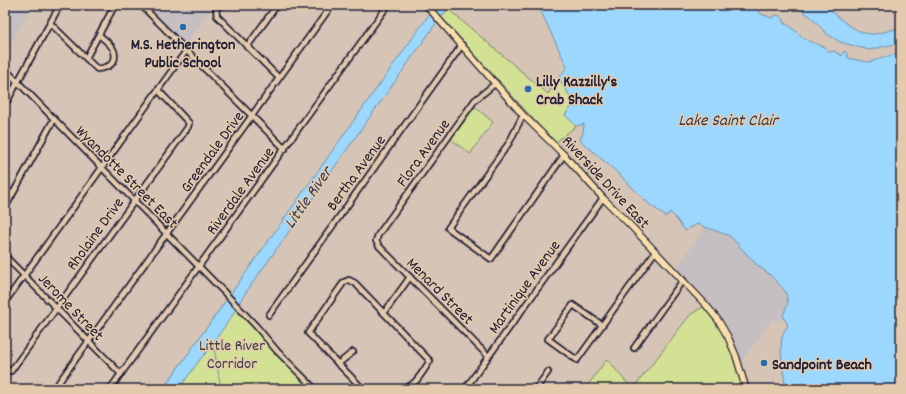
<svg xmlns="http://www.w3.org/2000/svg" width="906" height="394" font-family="Dekko,sans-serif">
<rect width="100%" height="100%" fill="#d6c5b6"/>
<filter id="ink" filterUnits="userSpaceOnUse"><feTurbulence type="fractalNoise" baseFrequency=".025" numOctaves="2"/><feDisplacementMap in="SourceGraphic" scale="8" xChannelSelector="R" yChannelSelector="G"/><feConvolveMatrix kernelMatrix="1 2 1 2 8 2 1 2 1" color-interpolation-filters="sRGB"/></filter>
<g filter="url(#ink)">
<!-- built -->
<g fill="#c6bfc2">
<path d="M5,5h27l-27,51z"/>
<path d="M148,5h70l-2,3 -4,-1 -26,38z"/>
<path d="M705,227l23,9 5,4 40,40 12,15 2,9 -1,4 -7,13 -7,-1 -30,41 -14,-35 -19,-24 -33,-33z"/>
</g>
<!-- green -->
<g fill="#d3e194" stroke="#7a8268">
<path d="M448,9l100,85 11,-16 15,25 -9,12 11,11 -21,17 -114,-126z"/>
<path d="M475,107l18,15 -23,32 -19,-15z"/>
<path d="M229,297l86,92h-152z"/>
<path d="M706,305l17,24 23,60h-113l57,-74z"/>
<path d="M607,359l25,30h-47z"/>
</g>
<!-- water -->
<g fill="#9cd8fd" stroke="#6b8faf">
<path d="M436,5h15l-14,17 -195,276 -10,18 -26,37 -5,5 -22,31h-16z"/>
<path d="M538,5h215l8,9 11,4 4,-3 4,1 4,4v3l4,2 20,16 17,6 4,5 5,-1 8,5 2,-5 3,2 1,5 19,4 7,-1 8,-4h7l4,-3 5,3h3v332h-115c-2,-13 -8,-43 -3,-55 1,-4 4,-6 5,-9l-5,-9 5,-13 -3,-12 -16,-17 -12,-9 -27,-29 -33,-12 -6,4 -2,-1 -3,4c-6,-5 -9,-13 -16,-19l-4,5 -14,-11h-1l-32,-32 -39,-34 3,-7 1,-9 -8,2 -11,-11 9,-12 -15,-25 8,-11z"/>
<path d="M787,5h40c9,12 30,30 47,29 9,-1 18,-5 27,-6v17l-6,-1 -26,6 -29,-8 -13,-8 -17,-18 -16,-10 -5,2z"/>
<path d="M847,5h27c-7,6 -19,4 -27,0z"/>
</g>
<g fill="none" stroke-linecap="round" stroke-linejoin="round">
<!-- stream -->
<path stroke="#6b8faf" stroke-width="1" d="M213,342l8,47"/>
<!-- minor casing -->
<g stroke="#22223b" stroke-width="8">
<g id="minor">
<path d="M141,5l144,144"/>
<path d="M220,5l-4,4 1,7 62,62"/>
<path d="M50,23l47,46c10,-1 21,-5 17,-18 -2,-6 -10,-12 -15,-16"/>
<path d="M247,47l30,-42"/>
<path d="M86,58l29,-53"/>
<path d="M5,69l218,222 33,35 21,25 38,38"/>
<path d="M5,105l55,-100"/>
<path d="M523,115l-14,28 -61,85 43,31 73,-104"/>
<path d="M5,188l7,7"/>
<path d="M5,208l49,-89"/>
<path d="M5,256l116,118"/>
<path d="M5,302l181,-251"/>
<path d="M384,313l26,-36"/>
<path d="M269,315l193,-270"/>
<path d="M602,325l-29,-20 -25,34 29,21 78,-108"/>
<path d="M634,348l49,-68"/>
<path d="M488,356l-109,-110 -3,-5 2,-6 97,-135 21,-17"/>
<path d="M338,364l15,-12"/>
<path d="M5,370l6,1 177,-244 1,-4 -31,-33"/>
<path d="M54,389l278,-384"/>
<path d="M110,389l278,-384"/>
<path d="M363,389l-55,-56 36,-51 5,-2 6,3 75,78c-8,11 -14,26 -29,28"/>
<path d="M465,389l138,-191"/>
<path d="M536,389l12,-17"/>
</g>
</g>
<!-- major casing -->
<g stroke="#22223b" stroke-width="8">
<path id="major" d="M426,5l97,110 41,40 39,43 30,30 73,77 12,15 10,17 8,19 10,33"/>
</g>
<!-- minor -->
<use href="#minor" stroke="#e4caac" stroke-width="4.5"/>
<!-- major -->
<use href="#major" stroke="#f8deab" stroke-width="5.5"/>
</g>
</g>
<!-- markers -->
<g fill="#1f6fb2" stroke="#e4caac" stroke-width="1.5">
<circle cx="183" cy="27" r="4"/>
<circle cx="528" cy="89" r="4"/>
<circle cx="764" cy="363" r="4"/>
</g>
<g text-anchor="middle" stroke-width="3" stroke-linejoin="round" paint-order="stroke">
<!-- poi labels -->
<g font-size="16" font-weight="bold" fill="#22223b" stroke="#e4caac" text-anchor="start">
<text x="183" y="49" text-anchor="middle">M.S. Hetherington<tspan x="183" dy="18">Public School</tspan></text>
<text x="536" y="86">Lilly Kazzilly's<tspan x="536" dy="18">Crab Shack</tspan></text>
<text x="772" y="369">Sandpoint Beach</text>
</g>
<!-- street labels -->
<g font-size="16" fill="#22223b" stroke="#e4caac">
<text transform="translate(211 151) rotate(-54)" y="6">Greendale Drive</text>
<text transform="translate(422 152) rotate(-54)" y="6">Flora Avenue</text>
<text transform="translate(355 172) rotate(-54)" y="6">Bertha Avenue</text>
<text transform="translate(128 176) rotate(45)" y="6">Wyandotte Street East</text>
<text transform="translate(607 181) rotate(47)" y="6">Riverside Drive East</text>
<text transform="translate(239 190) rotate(-54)" y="6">Riverdale Avenue</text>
<text transform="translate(94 233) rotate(-54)" y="6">Rholaine Drive</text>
<text transform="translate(523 286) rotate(-54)" y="6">Martinique Avenue</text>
<text transform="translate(441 290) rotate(45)" y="6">Menard Street</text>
<text transform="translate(72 306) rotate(46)" y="6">Jerome Street</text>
</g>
<!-- park labels -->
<g font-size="16" fill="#3d3f48" stroke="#e4caac">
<text x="232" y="350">Little River<tspan x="232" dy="18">Corridor</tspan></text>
</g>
<!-- water labels -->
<g font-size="17" font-style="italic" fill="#343d58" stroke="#e4caac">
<text x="728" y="125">Lake Saint Clair</text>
<text transform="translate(307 197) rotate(-55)" y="6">Little River</text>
</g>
</g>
<!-- margin -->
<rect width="906" height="394" fill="none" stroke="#e4caac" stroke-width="20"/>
<rect x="10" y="10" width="886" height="374" fill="none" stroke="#22223b" stroke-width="1.5" filter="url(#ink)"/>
</svg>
